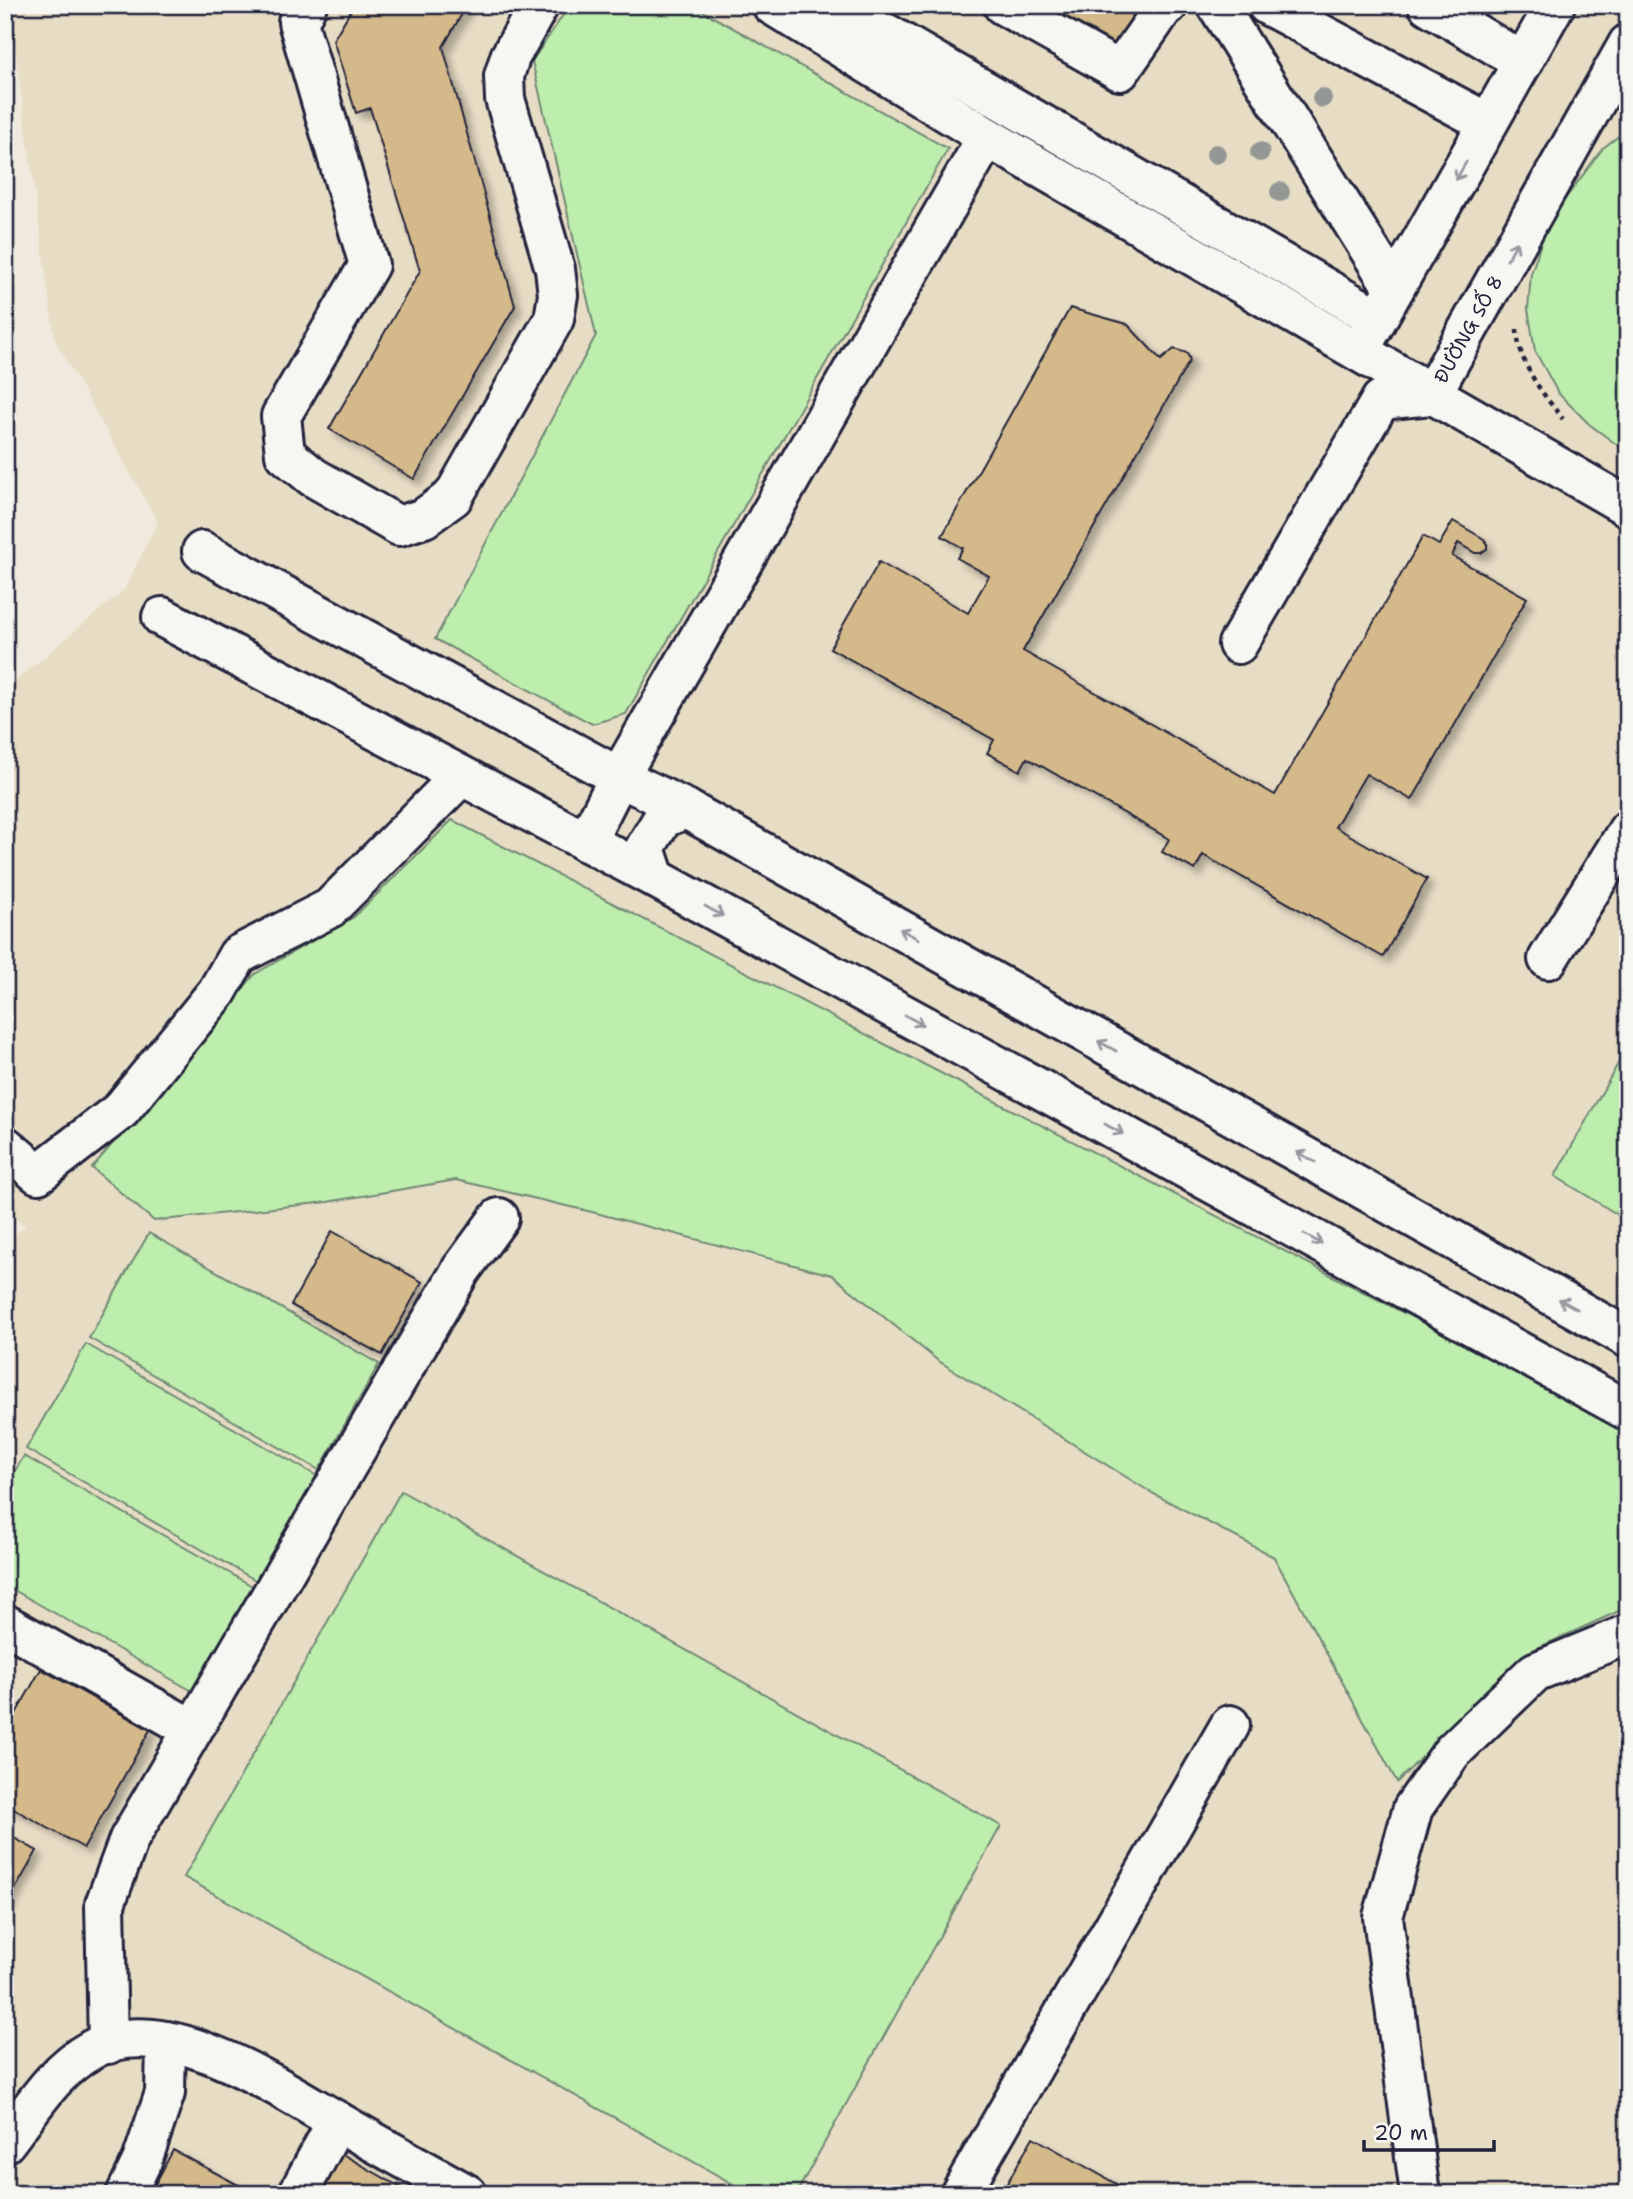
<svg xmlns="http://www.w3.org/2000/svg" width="1633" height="2199" font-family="'Shantell Sans',sans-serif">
<defs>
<filter id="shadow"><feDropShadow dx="6" dy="6" stdDeviation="3.5" flood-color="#0004"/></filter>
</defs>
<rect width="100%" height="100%" fill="#efeadd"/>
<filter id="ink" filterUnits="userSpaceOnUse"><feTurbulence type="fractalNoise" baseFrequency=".0143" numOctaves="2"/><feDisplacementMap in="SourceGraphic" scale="14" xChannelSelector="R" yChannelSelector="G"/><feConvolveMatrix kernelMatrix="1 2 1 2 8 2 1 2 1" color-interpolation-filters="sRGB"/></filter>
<g filter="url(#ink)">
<!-- built -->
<path fill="#e7dcc4" d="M9,5h1619v2189h-1623v-953l21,-14 -21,-18v-519l119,-100 34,-68 -103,-182z"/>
<!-- green -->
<g fill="#beeead" stroke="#708874" stroke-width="2">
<path d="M570,5h122l256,144 -322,565 -34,10 -157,-85 161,-304 -64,-274z"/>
<path d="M1628,129v324l-39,-29 -31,-31 -23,-42 -7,-42 3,-35 12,-37 17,-31 43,-58z"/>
<path d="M452,820l1176,609v178l-102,46 -129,129 -123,-225 -122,-64 -215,-133 -105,-85 -240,-63 -136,-32 -129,22 -173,19 -62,-53 163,-194 99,-57z"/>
<path d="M1628,1046v175l-73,-45z"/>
<path d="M149,1233l230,131 -60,106 -230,-132z"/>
<path d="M86,1344l231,132 -60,105 -231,-132z"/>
<path d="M24,1456l230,131 -60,105 -189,-107v-98z"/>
<path d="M401,1491l600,335 -205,368h-45l-567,-317z"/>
</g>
<!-- building -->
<g fill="#d4ba8a" stroke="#22223b" stroke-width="2" filter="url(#shadow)">
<path d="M354,5h113l-24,42 72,259 -101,173 -85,-50 91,-158 -50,-163 -14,5 -23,-73z"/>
<path d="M1035,5h105l-28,47z"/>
<path d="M1070,308l57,16 34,36 13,-11 13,4 3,7 -167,291 252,144 148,-259 16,9 14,-24 31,18 3,4v6l-6,4h-6l-17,-10 -6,13 75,42 -115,202 -46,-26 -31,53 92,52 -44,78 -180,-102 -8,15 -33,-18 7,-13 -142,-81 -7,13 -33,-18 7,-13 -164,-92 49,-86 89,51 21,-37 -32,-18 6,-10 -21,-12z"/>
<path d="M332,1231l90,51 -40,73 -91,-50z"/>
<path d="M41,1669l109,61 -66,118 -79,-44v-71z"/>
<path d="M5,1833l32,18 -32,56z"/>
<path d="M1033,2137l92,52 -2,5h-122z"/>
<path d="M173,2150l82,44h-105z"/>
<path d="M337,2151l75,43h-99z"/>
</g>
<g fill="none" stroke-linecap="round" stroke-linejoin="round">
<!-- minor casing -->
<g stroke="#22223b" stroke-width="44">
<g id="minor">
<path d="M307,5l-9,17 71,243 -88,151 4,38 28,23 86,49 25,-8 29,-21 101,-178 4,-24 -3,-26 -50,-170 -1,-23 6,-19 29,-52"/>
<path d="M772,5l215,132 641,370"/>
<path d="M837,5l540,313"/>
<path d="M1003,5l117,66 45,-65 3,-1"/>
<path d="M1217,5l177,284"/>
<path d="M1267,5l221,118"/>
<path d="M1428,5l95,57"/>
<path d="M1366,339l189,-334"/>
<path d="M1381,400l50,-5 197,-351"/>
<path d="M202,551l417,226 67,32 942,529"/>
<path d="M162,617l493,261 973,533"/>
<path d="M1238,644l143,-244"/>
<path d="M586,842l33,-65 368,-640"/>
<path d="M655,878l-10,-30 18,-30 23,-9"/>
<path d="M1548,959l80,-129"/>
<path d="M5,1146l33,28 83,-64 96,-118 21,-37 92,-47 131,-132"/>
<path d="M5,1624l187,105"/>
<path d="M108,2044l-3,-140 24,-65 332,-569 38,-52"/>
<path d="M5,2143c26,-33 48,-72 86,-93 72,-41 184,36 246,71 43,25 87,49 130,73"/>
<path d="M126,2194l16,-33 23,-68 1,-52"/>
<path d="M298,2194l39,-73"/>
<path d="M960,2194l270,-469"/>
<path d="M1420,2194l-37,-277 30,-109 39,-56 83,-80 93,-38"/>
</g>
</g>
<!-- path -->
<path stroke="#22223b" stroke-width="4.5" stroke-dasharray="5 5" stroke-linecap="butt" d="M1517,329c1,34 25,64 46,90"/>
<!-- minor -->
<use href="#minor" stroke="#f6f6f2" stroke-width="38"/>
</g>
<!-- trees -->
<g fill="#949894">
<circle cx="1322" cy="98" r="10"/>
<circle cx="1260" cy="152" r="10"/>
<circle cx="1216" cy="154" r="10"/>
<circle cx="1280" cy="192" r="10"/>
</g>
<!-- one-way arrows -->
<defs><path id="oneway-shaft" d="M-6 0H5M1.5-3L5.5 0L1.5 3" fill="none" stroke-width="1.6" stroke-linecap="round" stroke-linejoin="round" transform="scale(1.75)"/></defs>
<g stroke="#9797a0">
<use href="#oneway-shaft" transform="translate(1461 171) rotate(120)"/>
<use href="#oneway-shaft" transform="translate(1512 251) rotate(-61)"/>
<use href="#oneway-shaft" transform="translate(714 911) rotate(29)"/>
<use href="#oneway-shaft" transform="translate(909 934) rotate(-151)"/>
<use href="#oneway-shaft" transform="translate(914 1020) rotate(29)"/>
<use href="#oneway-shaft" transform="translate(1107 1046) rotate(-151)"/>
<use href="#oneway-shaft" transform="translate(1114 1129) rotate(29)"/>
<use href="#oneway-shaft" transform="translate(1306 1157) rotate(-151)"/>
<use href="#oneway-shaft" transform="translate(1313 1239) rotate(29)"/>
<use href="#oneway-shaft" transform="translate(1568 1304) rotate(-151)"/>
</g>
</g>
<g text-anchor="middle" stroke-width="5" stroke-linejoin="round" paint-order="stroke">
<!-- street labels -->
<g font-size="19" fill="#22223b" stroke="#f6f6f2">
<text transform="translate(1468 329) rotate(-61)" y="7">ĐƯỜNG SỐ 8</text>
</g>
</g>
<!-- margin -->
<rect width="1633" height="2199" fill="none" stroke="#f6f6f2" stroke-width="28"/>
<rect x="14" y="14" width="1605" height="2171" fill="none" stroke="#22223b" stroke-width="2.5" filter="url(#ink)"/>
<!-- scale -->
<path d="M1364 2140v10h130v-10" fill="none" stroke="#22223b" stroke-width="3.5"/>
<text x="1374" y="2140" font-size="21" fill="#22223b" stroke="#f6f6f2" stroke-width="5" paint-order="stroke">20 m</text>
</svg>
